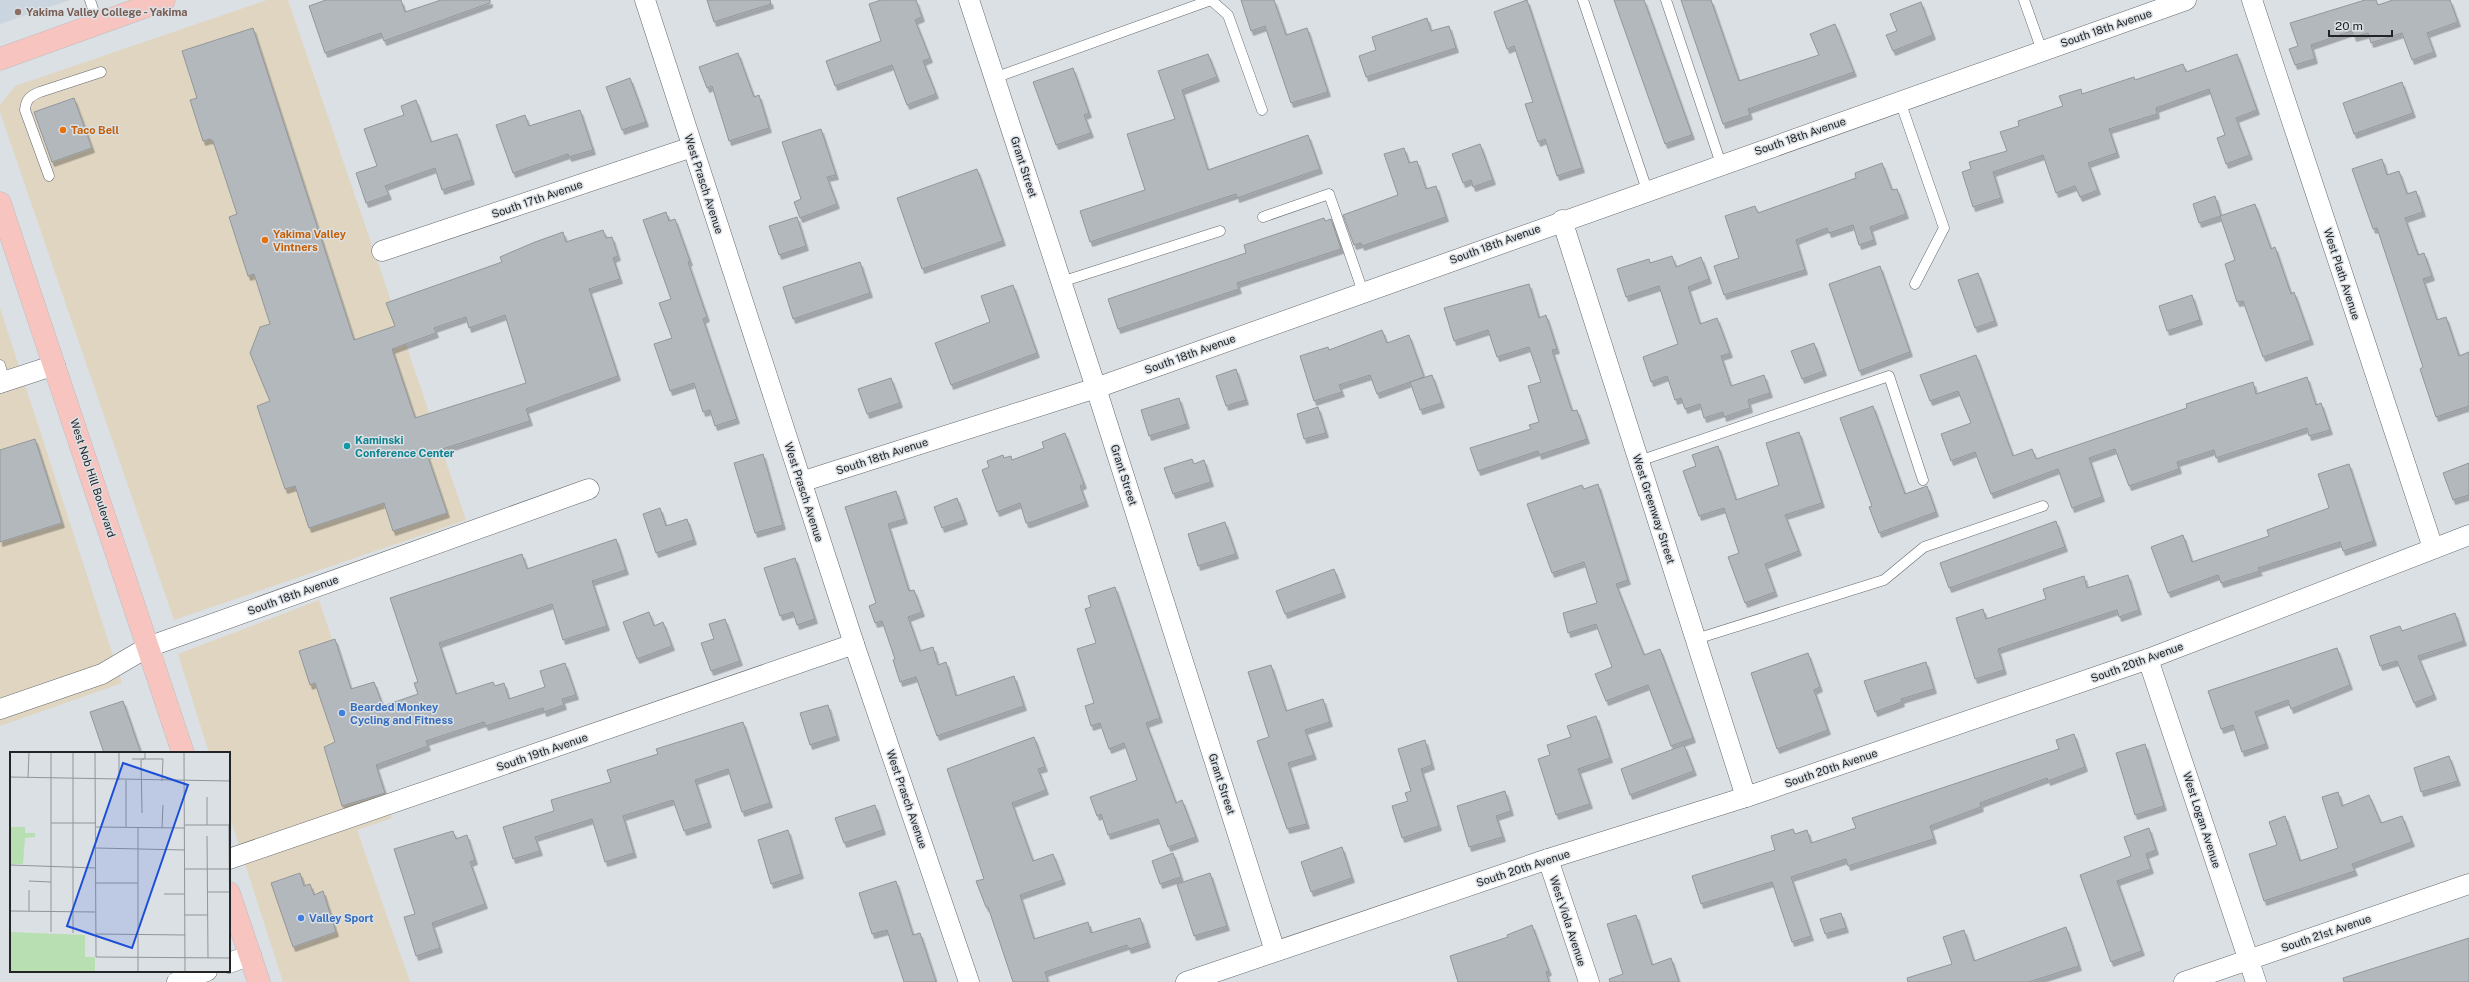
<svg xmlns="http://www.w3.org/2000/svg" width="2469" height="982" font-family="'Public Sans',sans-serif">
<defs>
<filter id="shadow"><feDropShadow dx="2.5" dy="4.5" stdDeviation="0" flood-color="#0004"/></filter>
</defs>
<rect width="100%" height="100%" fill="#dbe0e5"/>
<!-- commercial -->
<g fill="#dfd5c0">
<path d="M267,0h21l178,520 -292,100 -174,-508v-7l15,-19z"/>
<path d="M0,308l122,375 -122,43z"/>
<path d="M319,600l73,218 -35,12 53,152h-127l-54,-168v-61h-20l-31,-99z"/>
</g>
<!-- built -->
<path fill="#cad5df" d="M0,0h70l-70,24z"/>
<!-- building -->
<g fill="#b2b8bc" stroke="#92979b" fill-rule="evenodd" filter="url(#shadow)">
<path d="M326,0h75l4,12 36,-12h49v3l-106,38 -3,-8 -56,20 -16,-47z"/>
<path d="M707,0h63l1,4 -57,18z"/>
<path d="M881,0h35l6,17 -7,3 15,38 -7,3 13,33 -29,11 -15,-40 -57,21 -9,-25 55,-20 -12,-37z"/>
<path d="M1241,0h33l12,35 21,-7 21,64 -37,11 -26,-77 -14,5z"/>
<path d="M1527,0l55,168 -25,8 -12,-37 -7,3 -13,-38 8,-2 -19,-56 -7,3 -13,-37z"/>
<path d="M1614,0h30l48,135 -27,9z"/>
<path d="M1681,0h30l28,81 80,-26 -9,-21 25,-10 19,48 -106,37 2,6 -27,9z"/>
<path d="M2365,0h11l2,5 15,-5h57l8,22 -31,11 7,19 -22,8 -10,-27 -31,10 -3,-10 -14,4 -2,-6 -41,14 4,14 -20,6 -6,-16 9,-3 -8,-23z"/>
<path d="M1921,2l12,33 -40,16 -7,-16 11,-4 -7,-17z"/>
<path d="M1427,18l4,13 18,-5 7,22 -90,29 -7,-21 17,-6 -4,-13z"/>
<path d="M253,28l101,312 41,-14 -9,-23 116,-41 -2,-5 35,-15 28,-10 3,10 37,-12 3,8 6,-1 6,19 -5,2 7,21 -31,10 29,87 -92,33 4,12 -103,33 20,59 -54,18 -9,-28 -75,25 -14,-42 -10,3 -28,-83 13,-5 -20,-48 10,-26 10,-3 -16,-50 -6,2 -19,-59 8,-3 -24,-73 -3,-2 -7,2 -13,-41 7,-2 -15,-47zM505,315l21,68 -111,35 -23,-69 44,-16 -2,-5 32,-11 3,11z"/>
<path d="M738,53l16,44 5,-2 10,33 -40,13 -17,-55 -5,2 -8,-21z"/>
<path d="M1208,54l9,23 -35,13 26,80 100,-35 12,34 -83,29 -1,-4 -146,48 -10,-31 65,-21 -18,-56 48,-15 -17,-48z"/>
<path d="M2237,54l20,56 -21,8 14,37 -24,9 -9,-26 8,-3 -16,-46 -53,19 1,6 -48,15 8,24 -29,10 10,27 -18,7 -5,-11 -19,7 -13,-38 -50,17 8,26 -28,9 -11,-35 9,-3 -2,-7 38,-11 -7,-19 19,-6 -1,-5 45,-15 -4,-10 22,-7 1,5 52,-17 1,3 48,-16 3,8z"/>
<path d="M1073,68l16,45 -5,2 7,18 -35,12 -23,-63z"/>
<path d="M630,78l16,44 -24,8 -16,-43z"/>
<path d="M2402,82l11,31 -59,21 -11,-31z"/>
<path d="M74,98l18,50 -40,14 -18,-50z"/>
<path d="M416,100l15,42 26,-8 15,46 -30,10 -7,-22 -50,18 4,9 -23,8 -10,-30 21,-7 -13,-37 40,-14 -3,-9z"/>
<path d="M580,110l13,40 -24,7 -1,-3 -55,19 -17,-48 29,-10 4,11z"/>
<path d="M821,129l15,46 -9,2 10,27 -37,14 -6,-16 7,-3 -19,-57z"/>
<path d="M1480,144l13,36 -20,7 -2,-7 -8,3 -11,-29z"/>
<path d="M1404,148l5,15 8,-2 9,28 10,-3 10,31 -84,29 -1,-3 -7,2 -11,-30 55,-20 -14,-41z"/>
<path d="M2382,159l5,16 12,-4 8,23 9,-3 7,21 -18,6 13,37 6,-2 8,23 -9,3 14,41 9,-3 13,39 10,-4v54l-33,11 -16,-48 3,-2 -46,-139 -4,1 -21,-60z"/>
<path d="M1882,163l10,27 5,-1 9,25 -36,13 4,13 -15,5 -6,-20 -24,8 -2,-5 -31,12 9,30 -81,25 -10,-29 25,-8 -14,-42 30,-10 3,7 98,-35 -1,-5z"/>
<path d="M977,169l26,72 -81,28 -25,-71z"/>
<path d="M2215,196l6,20 -22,7 -6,-19z"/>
<path d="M2255,204l16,45 4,-2 16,47 3,-2 17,48 -48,17 -20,-56 -6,1 -12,-38 10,-4 -15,-44z"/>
<path d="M666,212l3,9 6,-2 15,42 -2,1 19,55 -4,2 34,100 -22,7 -5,-16 -7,2 -9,-29 -24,8 -16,-47 18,-6 -13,-35 12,-4 -28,-79z"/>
<path d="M797,217l9,29 -27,9 -10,-29z"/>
<path d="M1324,218l1,3 6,-2 10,30 -104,34 2,6 -121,40 -10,-30 138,-46 -2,-8z"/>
<path d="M1672,256l4,11 25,-10 8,22 -21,8 12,37 17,-6 13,35 -9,3 10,30 33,-11 6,18 -22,7 2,8 -26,9 -1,-5 -19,6 -4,-14 -15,5 -4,-11 -6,2 -8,-24 -16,6 -8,-25 35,-13 -19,-58 -33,11 -9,-28 32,-10 1,4z"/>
<path d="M860,262l10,31 -77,26 -10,-32z"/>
<path d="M1880,266l30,86 -51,19 -30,-87z"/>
<path d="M1978,273l17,48 -20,7 -17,-48z"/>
<path d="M1529,284l10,34 7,-3 11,34 -5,1 20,61 5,-1 10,29 -48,16 -1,-4 -60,20 -8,-23 61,-19 -2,-4 10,-3 -11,-36 13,-4 -12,-35 -32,10 -9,-27 -34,11 -10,-33z"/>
<path d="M1013,285l24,68 -86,32 -16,-42 55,-21 -9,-26z"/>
<path d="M2192,295l8,25 -33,11 -8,-25z"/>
<path d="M1382,330l5,13 22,-8 15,42 -47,17 -7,-19 -31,10 3,7 -28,9 -14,-45 28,-9 1,3z"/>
<path d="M1814,343l10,28 -22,8 -11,-28z"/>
<path d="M1976,355l37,101 19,-7 4,10 151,-51 -1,-4 67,-22 3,12 51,-17 9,28 5,-2 9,27 -21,6 -2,-8 -91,30 -2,-8 -37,12 2,7 -50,17 -14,-37 -26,9 13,39 -30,11 -14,-39 -67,25 -16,-42 -24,9 -10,-27 30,-11 -13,-32 -28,10 -10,-26z"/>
<path d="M1236,369l10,31 -20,6 -10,-30z"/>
<path d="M1432,375l10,28 -22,7 -10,-28z"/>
<path d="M891,378l9,25 -33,11 -9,-25z"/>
<path d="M1179,398l8,26 -38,12 -8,-26z"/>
<path d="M1873,406l32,88 22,-8 9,26 -57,21 -10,-26 3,-1 -32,-88z"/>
<path d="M1318,407l8,26 -22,6 -7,-25z"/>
<path d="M1799,432l23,71 -37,12 14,36 -34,13 10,28 -30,11 -17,-46 11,-4 -15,-45 -25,8 -16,-45 13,-5 -4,-11 26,-9 18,54 43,-15 -13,-42z"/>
<path d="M1065,433l19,51 -4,2 6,16 -57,21h-3l-6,-20 -23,9 -15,-42 7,-3 -2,-6 16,-6 1,3 7,-2 1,4 32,-12 -2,-6z"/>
<path d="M35,439l27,84 -62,19v-92z"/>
<path d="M763,454l20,71 -28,8 -21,-70z"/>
<path d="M1192,459l2,5 10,-4 7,22 -38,12 -9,-26z"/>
<path d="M2469,463v32l-16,5 -10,-27z"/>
<path d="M2349,464l25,77 -31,10 -3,-9 -82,26 2,3 -39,12 -3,-8 -50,18 -17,-46 32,-12 9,27 77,-26 -2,-6 62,-22 -11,-34z"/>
<path d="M1598,484l30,96 -12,4 28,71 16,-6 33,89 -22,8 -23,-61 -42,16 -11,-27 17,-7 -16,-43 -28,9 -5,-20 34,-10 -13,-41 -32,11 -25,-69 55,-19 2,4z"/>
<path d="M896,491l9,28 -17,5 21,67 5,-1 8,22 -14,5 12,34 13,-4 5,18 8,-3 10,34 58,-20 10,30 -87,30 -21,-59 -16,5 -7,-22 2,-1 -13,-38 -7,2 -6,-17 7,-3 -31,-96z"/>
<path d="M957,498l8,22 -23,8 -8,-21z"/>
<path d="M660,508l6,18 21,-7 7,21 -38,13 -13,-39z"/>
<path d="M2056,521l9,26 -116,41 -9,-25z"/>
<path d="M1225,522l11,32 -38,12 -10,-32z"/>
<path d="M616,539l10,31 -34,11 15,45 -44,14 -11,-36 -113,39 17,51 37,-12 2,4 9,-3 5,16 36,-12 -5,-16 25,-8 11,32 -14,4 2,6 -20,7 -1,-4 -57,18 -2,-4 -58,19 2,5 -52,19 9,28 -43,13 -18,-59 11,-5 -20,-59 -5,2 -11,-34 36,-12 16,50 23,-7 9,24 35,-12 -4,-11 4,-1 -28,-84 132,-44 5,15z"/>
<path d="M795,558l20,61 -18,6 -4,-13 -13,4 -16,-48z"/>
<path d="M1334,569l9,24 -58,21 -9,-23z"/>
<path d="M2128,575l11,35 -20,7 -2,-7 -119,39 6,21 -29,9 -19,-61 27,-9 3,10 60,-20 -3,-10 41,-13 3,12z"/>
<path d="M1115,587l45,131 -14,5 30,80 6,-3 14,37 -28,10 -10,-28 -50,16 -7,-21 -4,2 -7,-19 47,-17 -13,-37 -15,6 -9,-26 -9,3 -6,-20 9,-3 -17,-54 19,-6 -11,-34 6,-2 -3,-11z"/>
<path d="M649,612l5,14 9,-4 9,24 -35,13 -14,-37z"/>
<path d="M2455,613l9,28 -46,15 16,39 -20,8 -17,-42 -17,5 -10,-30 30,-10 2,5z"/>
<path d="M725,619l15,42 -29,10 -10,-28 13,-4 -5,-15z"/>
<path d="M2337,648l13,37 -59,24 -3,-9 -33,12 11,32 -24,8 -9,-27 -12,4 -13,-38z"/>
<path d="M1808,653l12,34 -6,3 14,40 -51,19 -26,-76z"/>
<path d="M1926,662l8,27 -33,10 1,3 -27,10 -11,-31z"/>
<path d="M1271,665l15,46 37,-12 7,23 -25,8 9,25 -26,8 19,61 -20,5 -30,-88 12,-4 -21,-65z"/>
<path d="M123,701l18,52h-37l-14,-41z"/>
<path d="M828,705l9,31 -27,9 -10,-32z"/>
<path d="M1596,716l14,42 -32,11 12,35 -34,11 -18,-56 12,-4 -3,-10 24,-8 -4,-11z"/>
<path d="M743,722l27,81 -28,9 -14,-43 -33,11 14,43 -25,8 -11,-31 -50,16 11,37 -29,9 -13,-43 -57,18 5,14 -27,8 -10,-32 51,-16 -3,-11 60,-18 -4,-12 51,-16 -2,-5z"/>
<path d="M2074,734l11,33 -37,14 -1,-3 -67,25 1,4 -51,19 4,13 -86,27 -2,-7 -55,18 20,59 -19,6 -20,-60 -71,22 -9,-28 83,-26 -4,-14 22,-7 2,5 12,-4 4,13 45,-15 -4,-10 207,-69 -3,-9z"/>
<path d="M1034,737l11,30 -7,2 8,21 -34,13 21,58 20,-7 10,26 -43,15 14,44 54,-17 3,11 49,-15 8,25 -19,6 -2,-4 -82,27 3,10h-35l-25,-75h-2l-10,-26 8,-2 -37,-110z"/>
<path d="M1425,740l7,25 -11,4 18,57 -37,12 -10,-32 16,-5 -3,-8 6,-2 -13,-42z"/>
<path d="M2145,744l19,62 -29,9 -19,-62z"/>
<path d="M1684,745l10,26 -64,24 -9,-26z"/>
<path d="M2449,756l9,25 -37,11 -7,-24z"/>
<path d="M1505,791l6,20 -15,5 7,21 -34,10 -12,-41z"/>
<path d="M2338,792l4,14 27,-11 12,28 21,-7 10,26 -60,22 3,7 -91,30 -15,-47 28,-9 -8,-23 16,-6 15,45 38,-13 -16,-51z"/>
<path d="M875,805l8,25 -39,13 -9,-25z"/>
<path d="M2149,828l7,22 -10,4 5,15 -34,12 25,70 -31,11 -31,-87 51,-19 -7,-19z"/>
<path d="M788,830l13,44 -30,10 -13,-44z"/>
<path d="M453,831l3,8 11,-4 8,25 -5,2 15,42 -53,19 8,25 -24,8 -12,-39 11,-3 -21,-65z"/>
<path d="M1342,847l10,31 -41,14 -10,-30z"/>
<path d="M1173,853l8,24 -21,7 -8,-23z"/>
<path d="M300,873l4,13 6,-2 4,11 9,-4 13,41 -43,15 -22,-64z"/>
<path d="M1210,873l17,53 -33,10 -17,-52z"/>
<path d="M896,881l17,54 7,-2 16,49h-32l-17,-52 -15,4 -13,-41z"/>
<path d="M1841,913l5,15 -21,6 -5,-15z"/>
<path d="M1636,915l16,50 19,-7 8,24h-69l-1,-3 14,-5 -16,-50z"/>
<path d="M1532,925l17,46 -3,1 3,10h-91l-8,-26 58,-19 -1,-2z"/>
<path d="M2066,927l13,39 -50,16h-121l-1,-4 45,-14 -9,-27 21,-7 10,31z"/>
<path d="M2469,938v44h-125l-1,-4z"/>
</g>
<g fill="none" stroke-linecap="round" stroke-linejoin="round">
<!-- service casing -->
<g stroke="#63686c" stroke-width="11">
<g id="service">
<path d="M90,0l8,24"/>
<path d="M1583,0l64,190"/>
<path d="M1666,0l55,164"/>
<path d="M2024,0l18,51"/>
<path d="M994,78l217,-78 17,15 34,95"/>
<path d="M1900,101l44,127 -29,56"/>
<path d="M49,176l-24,-66c1,-11 5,-14 15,-18l61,-20"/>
<path d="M1263,217l66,-23 34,98"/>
<path d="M1061,282l159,-51"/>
<path d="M0,365l5,17"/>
<path d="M1639,461l250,-85 34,104"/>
<path d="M1696,639l188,-59 40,-33 119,-41"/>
</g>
</g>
<!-- minor casing -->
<g stroke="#63686c" stroke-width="21">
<g id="minor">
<path d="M645,0l209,644 115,338"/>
<path d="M969,0l127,388 179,563"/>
<path d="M2252,0l181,548"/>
<path d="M1562,220l184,577"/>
<path d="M382,251l310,-104"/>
<path d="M0,383l55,-18"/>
<path d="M801,482l295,-94 1090,-388"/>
<path d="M2148,659l108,323"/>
<path d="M0,709l102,-35 46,-27 441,-158"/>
<path d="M229,859l625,-215"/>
<path d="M1548,859l41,123"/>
<path d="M229,963l22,-8"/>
<path d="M177,982l30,-11"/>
<path d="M1186,982l362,-123 198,-62 402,-138 321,-124"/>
<path d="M2184,982l285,-98"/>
</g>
</g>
<!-- primary casing -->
<g stroke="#bdbdbe" stroke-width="23">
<g id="primary">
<path d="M0,59l164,-59"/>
<path d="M0,203l183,550"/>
<path d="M229,893l30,89"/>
</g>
</g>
<!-- service -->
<use href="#service" stroke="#fff" stroke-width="10"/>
<!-- minor -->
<use href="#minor" stroke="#fff" stroke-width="20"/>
<!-- primary -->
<use href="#primary" stroke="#f8c4c0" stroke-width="22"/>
</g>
<!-- markers -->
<circle fill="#8d6e63" stroke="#dbe0e5" stroke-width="1.5" cx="18" cy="12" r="4"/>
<g fill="#e8710a" stroke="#dbe0e5" stroke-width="1.5">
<circle cx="63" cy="130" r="4"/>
<circle cx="265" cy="240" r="4"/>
</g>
<circle fill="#0f9aa8" stroke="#dbe0e5" stroke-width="1.5" cx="347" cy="446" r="4"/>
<g fill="#3f7fe0" stroke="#dbe0e5" stroke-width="1.5">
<circle cx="342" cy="713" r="4"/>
<circle cx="301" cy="918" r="4"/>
</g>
<g text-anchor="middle" stroke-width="3" stroke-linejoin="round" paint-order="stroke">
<!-- education labels -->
<g font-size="11" font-weight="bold" fill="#785e54" stroke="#dbe0e5" text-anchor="start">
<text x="26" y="16">Yakima Valley College - Yakima</text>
</g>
<!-- street labels -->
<g font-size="11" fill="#222426" stroke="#dbe0e5">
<text transform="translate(2106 28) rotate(-19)" y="4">South 18th Avenue</text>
<text transform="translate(1800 136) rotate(-19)" y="4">South 18th Avenue</text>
<text transform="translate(1024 167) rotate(72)" y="4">Grant Street</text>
<text transform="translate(704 184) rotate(72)" y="4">West Prasch Avenue</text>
<text transform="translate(537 199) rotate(-19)" y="4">South 17th Avenue</text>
<text transform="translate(1495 244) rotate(-20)" y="4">South 18th Avenue</text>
<text transform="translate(2342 274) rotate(72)" y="4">West Plath Avenue</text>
<text transform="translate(1190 354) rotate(-20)" y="4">South 18th Avenue</text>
<text transform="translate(882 456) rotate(-18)" y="4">South 18th Avenue</text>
<text transform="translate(1124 475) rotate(72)" y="4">Grant Street</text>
<text transform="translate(93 478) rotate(72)" y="4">West Nob Hill Boulevard</text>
<text transform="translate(804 492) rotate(72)" y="4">West Prasch Avenue</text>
<text transform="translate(1654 509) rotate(72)" y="4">West Greenway Street</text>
<text transform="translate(293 595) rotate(-20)" y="4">South 18th Avenue</text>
<text transform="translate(2137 662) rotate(-20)" y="4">South 20th Avenue</text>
<text transform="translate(542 752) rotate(-19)" y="4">South 19th Avenue</text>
<text transform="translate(1831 768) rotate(-19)" y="4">South 20th Avenue</text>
<text transform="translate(1222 784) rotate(72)" y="4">Grant Street</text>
<text transform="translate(907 799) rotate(71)" y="4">West Prasch Avenue</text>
<text transform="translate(2202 820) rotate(72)" y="4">West Logan Avenue</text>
<text transform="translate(1523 868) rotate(-18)" y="4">South 20th Avenue</text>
<text transform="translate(1568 921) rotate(72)" y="4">West Viola Avenue</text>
<text transform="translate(2326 933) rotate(-19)" y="4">South 21st Avenue</text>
</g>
<!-- food labels -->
<g font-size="11" font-weight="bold" fill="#c56008" stroke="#dbe0e5" text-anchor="start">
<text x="71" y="134">Taco Bell</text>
<text x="273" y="238">Yakima Valley<tspan x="273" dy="13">Vintners</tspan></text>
</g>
<!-- culture labels -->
<g font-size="11" font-weight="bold" fill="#0d838f" stroke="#dbe0e5" text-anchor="start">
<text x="355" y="444">Kaminski<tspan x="355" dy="13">Conference Center</tspan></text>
</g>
<!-- shop labels -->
<g font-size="11" font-weight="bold" fill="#366cbe" stroke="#dbe0e5" text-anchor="start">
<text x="350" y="711">Bearded Monkey<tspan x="350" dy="13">Cycling and Fitness</tspan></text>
<text x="309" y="922">Valley Sport</text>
</g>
</g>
<!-- overview -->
<g transform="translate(10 752)">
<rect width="220" height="220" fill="#dbe0e5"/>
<path d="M0,75h15v6h10v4l-10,1 -2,26h-13zM0,180l75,3v22h10v15h-85z" fill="#b7dfb1"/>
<path fill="none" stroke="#919599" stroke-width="1" d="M41,0v180M85,0l1,205 134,1M109,0v28M174,0l1,220M122,7h27M149,7h4l-1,22M0,25l220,4M18,26l1,-26M116,28v47M197,45v28M132,61l-1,-53 4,-2v-6M41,71h45M175,73h45M219,73l1,133M86,75l88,1M128,75v145M152,76l1,-23M197,84l1,122M86,96l89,2M0,113l86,3M175,117h45M19,129l22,1M85,131h43M19,138v21M198,140h22M154,142h21M0,159l85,1M175,163h23M63,181v-181M86,182l89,1"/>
<path fill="#1d4ed8" fill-opacity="0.15" stroke="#1d4ed8" stroke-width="2" d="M113,11l65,22 -56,163 -65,-22z"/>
<rect width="220" height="220" fill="none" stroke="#222426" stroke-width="2"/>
</g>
<!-- scale -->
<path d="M2329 30v6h63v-6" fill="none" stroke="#222426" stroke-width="2"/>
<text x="2335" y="30" font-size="12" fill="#222426" stroke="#dbe0e5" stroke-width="3" paint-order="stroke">20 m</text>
</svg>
